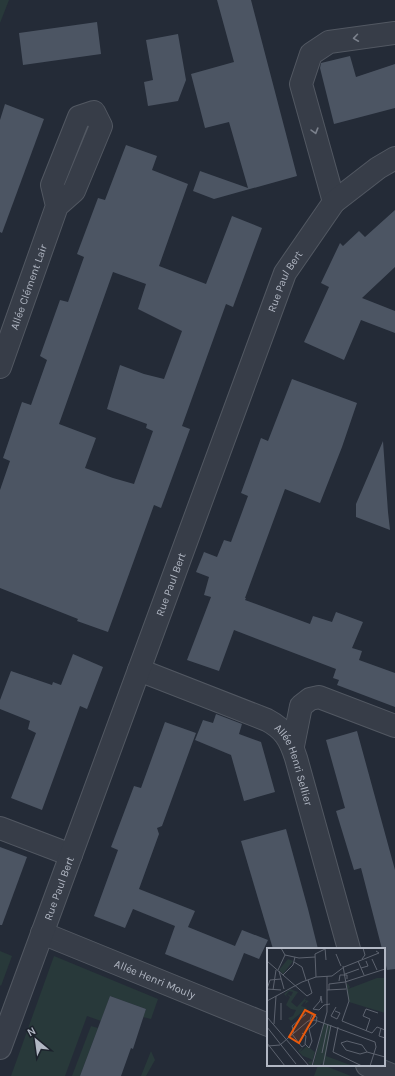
<svg xmlns="http://www.w3.org/2000/svg" width="395" height="1076" font-family="Karla,sans-serif">
<rect width="100%" height="100%" fill="#242b37"/>
<!-- green -->
<g fill="#28393a">
<path d="M0,0h9l-9,23z"/>
<path d="M0,951l12,5 -11,30 -1,-1z"/>
<path d="M54,956l104,43 -7,20 -8,-2 3,-8 -36,-13 -9,25 -14,-5 -22,60h-54z"/>
<path d="M91,1026l7,2 -18,48h-8z"/>
<path d="M151,1051l4,9 -9,16h-5z"/>
<path d="M318,1065h5l28,11h-37z"/>
</g>
<!-- building -->
<g fill="#4c5563" fill-rule="evenodd">
<path d="M217,0h34l46,176 -83,23 -21,-8 7,-20 48,17 -19,-66 -24,6 -14,-54 43,-12z"/>
<path d="M97,22l4,32 -78,11 -4,-32z"/>
<path d="M178,34l8,46 -8,21 -30,5 -4,-24 9,-2 -7,-40z"/>
<path d="M350,56l6,21 39,-13v44l-61,16 -14,-56 1,-5z"/>
<path d="M5,104l39,15 -42,114 -2,-1v-112z"/>
<path d="M126,145l31,11 -5,14 36,14 -29,82 47,18 26,-68 30,12 -29,79 -7,-3 -44,122 8,3 -29,79 -7,-3 -46,127 -31,-11 1,-2 -78,-31v-98l10,-29 -7,-3 19,-56 9,3 16,-45 -7,-4 20,-56 8,2 16,-45 -7,-3 21,-56 7,2zM113,272l33,12 -8,25 44,22 -18,48 -20,-5 -24,-9 -13,44 40,15 -1,4 7,3 -19,53 -21,-6 -28,-10 11,-30 -37,-14z"/>
<path d="M395,210v57l-33,31 33,13v22l-34,-13 -17,40 -40,-18 25,-55 -8,-4 19,-40 3,3 16,-15 6,6z"/>
<path d="M292,379l65,24 -15,44 -22,56 -35,-14 -40,109h1l-1,2 65,24 3,-8 19,6 4,-10 27,10 -11,26 10,3 -3,9 36,13v34l-58,-22 2,-5 -6,-2 3,-9 -102,-39 -15,41 -32,-11 24,-63 -7,-2 5,-18 -13,-5 8,-20 13,5 7,-17 7,2 17,-46 -7,-3 20,-55 7,3z"/>
<path d="M383,441l5,71 2,18 -34,-13v-13z"/>
<path d="M73,654l30,13 -16,42 -7,-3 -38,104 -31,-12 25,-65 -8,-4 2,-8 -30,-12v-9l11,-29 41,14 1,-3 8,3z"/>
<path d="M216,714l26,10 -3,10 22,8 14,50 -31,9 -13,-46 -36,-15 8,-20 10,3z"/>
<path d="M165,722l31,11 -34,93 -5,2 2,6 -20,55 56,22 -7,16 47,19 7,-16 26,10 -9,19 -15,-6 -11,28 -68,-27 10,-28 -42,-17 -8,19 -31,-12 24,-66 -7,-3 23,-61 7,2z"/>
<path d="M357,731l38,139v99l-8,1 -3,-13v-8h-2l-21,-81 -7,2 -18,-59 9,-3 -19,-68z"/>
<path d="M286,829l22,80 10,40h-45l-32,-108z"/>
<path d="M0,847l27,10 -25,68h-2z"/>
<path d="M110,996l36,13 -13,40 -2,-1 -10,28h-41z"/>
</g>
<g fill="none" stroke-linecap="round" stroke-linejoin="round">
<!-- street casing -->
<g stroke="#525862" stroke-width="24">
<g id="street">
<path d="M334,202l-33,-118 10,-30 18,-12 66,-9"/>
<path id="s1" d="M0,367l57,-161 17,-15 27,-65 -7,-14 -15,5 -27,68 5,21"/>
<path id="s2" d="M139,670l128,50c17,9 23,19 29,38l53,191"/>
<path d="M293,746l8,-40 9,-7 9,-2 76,29"/>
<path d="M0,828l71,27"/>
<path id="s3" d="M42,933l226,92"/>
<path id="s4" d="M0,1048l285,-775 49,-71 44,-34 17,-10"/>
<path d="M367,1065l27,11"/>
</g>
</g>
<!-- street -->
<use href="#street" stroke="#373d48" stroke-width="22"/>
</g>
<!-- one-way arrows -->
<defs><path id="oneway-chevron" d="M-2-3.5L2.5 0L-2 3.5" fill="none" stroke-width="1.6" stroke-linecap="round" stroke-linejoin="round"/></defs>
<g stroke="#7b818c">
<use href="#oneway-chevron" transform="translate(356 38) rotate(172)"/>
<use href="#oneway-chevron" transform="translate(315 131) rotate(74)"/>
</g>
<g text-anchor="middle" stroke-width="3" stroke-linejoin="round" paint-order="stroke">
<!-- street labels -->
<g font-size="11" fill="#b2b8c4" stroke="#1c222c">
<text dy="4" stroke="none"><textPath href="#s4" startOffset="818">Rue Paul Bert</textPath></text>
<text dy="4" stroke="none"><textPath href="#s1" startOffset="85">Allée Clément Lair</textPath></text>
<text dy="4" stroke="none"><textPath href="#s4" startOffset="494">Rue Paul Bert</textPath></text>
<text dy="4" stroke="none"><textPath href="#s2" startOffset="192">Allée Henri Sellier</textPath></text>
<text dy="4" stroke="none"><textPath href="#s4" startOffset="170">Rue Paul Bert</textPath></text>
<text dy="4" stroke="none"><textPath href="#s3" startOffset="122">Allée Henri Mouly</textPath></text>
</g>
</g>
<!-- overview -->
<g transform="translate(267 948)">
<rect width="118" height="118" fill="#242b37"/>
<path d="M21,11l5,2 -10,13 -4,-4zM110,30h8v35l-36,-11 -2,-10v-9l3,4 -2,2zM23,41l8,3 -7,10 6,5 9,-10 -1,3 4,1 -4,3 1,-3 -2,1 -3,4 6,2 -16,13 -3,-3 5,-2 3,-6 -5,-1 -5,-4 4,-8 -3,-3 4,2 2,-4 -4,-1 -3,4 2,3 -4,-4zM57,75l7,2 -5,31 27,10h-30l-1,-3 -2,3h-7zM37,98l-4,6 7,-6 8,6 -4,14 -3,-4 4,-1 -1,-2 -8,-3 -5,-5z" fill="#28393a"/>
<path fill="none" stroke="#5d636f" stroke-width="1" d="M14,0l4,7 14,3 16,-1M58,0l1,12M69,6l5,12M95,11l3,-4 -2,-7M105,11l5,11M0,13l40,35 5,-3M91,13l6,14M27,14l8,5 4,13M76,18l6,35 -7,20 30,12 5,-6 8,3M94,20l7,-2 -2,-5M11,22l7,-15M12,23l5,18M78,26l14,-5M16,27l10,-10 2,-8M49,29l-1,-23 10,-5M41,32l4,13M72,33l1,-6h7v4M0,41l3,-9 11,-1M0,41l14,1M6,42l3,-20M60,42l19,-1M62,42v-6l16,-2 40,-13M0,53l35,-19 14,-5 16,-1 12,-9 35,-14 -3,-2M53,53l-7,8 6,1 5,-5 6,-1M53,53l1,-5 1,7M68,63l5,2 -3,6 -6,-3 5,-9M0,69l42,49M14,72v-17M7,76l2,-28M0,79l29,37M71,79l-5,25 29,14M114,80l-2,8 6,2M99,83l4,-12 -7,-3 3,-7 12,4M27,85l-2,-7 14,-12 -3,2M35,85l4,3 -1,8 4,4 3,-7 -3,-12 7,-6 1,-6 -5,-2 -2,5M25,86l10,13 4,-3M0,95l18,23M74,95l5,7 14,4 7,-2M74,95l6,-2 15,4 5,7M13,97l28,-24 7,-1 60,22 1,5 -6,19M1,98l12,-1M100,104l18,5M55,105l6,-29M8,118h31M45,118l15,-54v-36M56,118l8,-41"/>
<path fill="#e8590c" fill-opacity="0.15" stroke="#e8590c" stroke-width="2" d="M38,62l10,5 -16,28 -10,-6z"/>
<rect width="118" height="118" fill="none" stroke="#b2b8c4" stroke-width="2"/>
</g>
<!-- north arrow -->
<g transform="translate(36 1040) rotate(331)" stroke="#1c222c" stroke-width="3" paint-order="stroke">
<path d="M0-3L7 15L0 10L-7 15Z" fill="#b2b8c4"/>
<text y="-6" font-size="11" font-weight="bold" text-anchor="middle" fill="#b2b8c4">N</text>
</g>
</svg>
